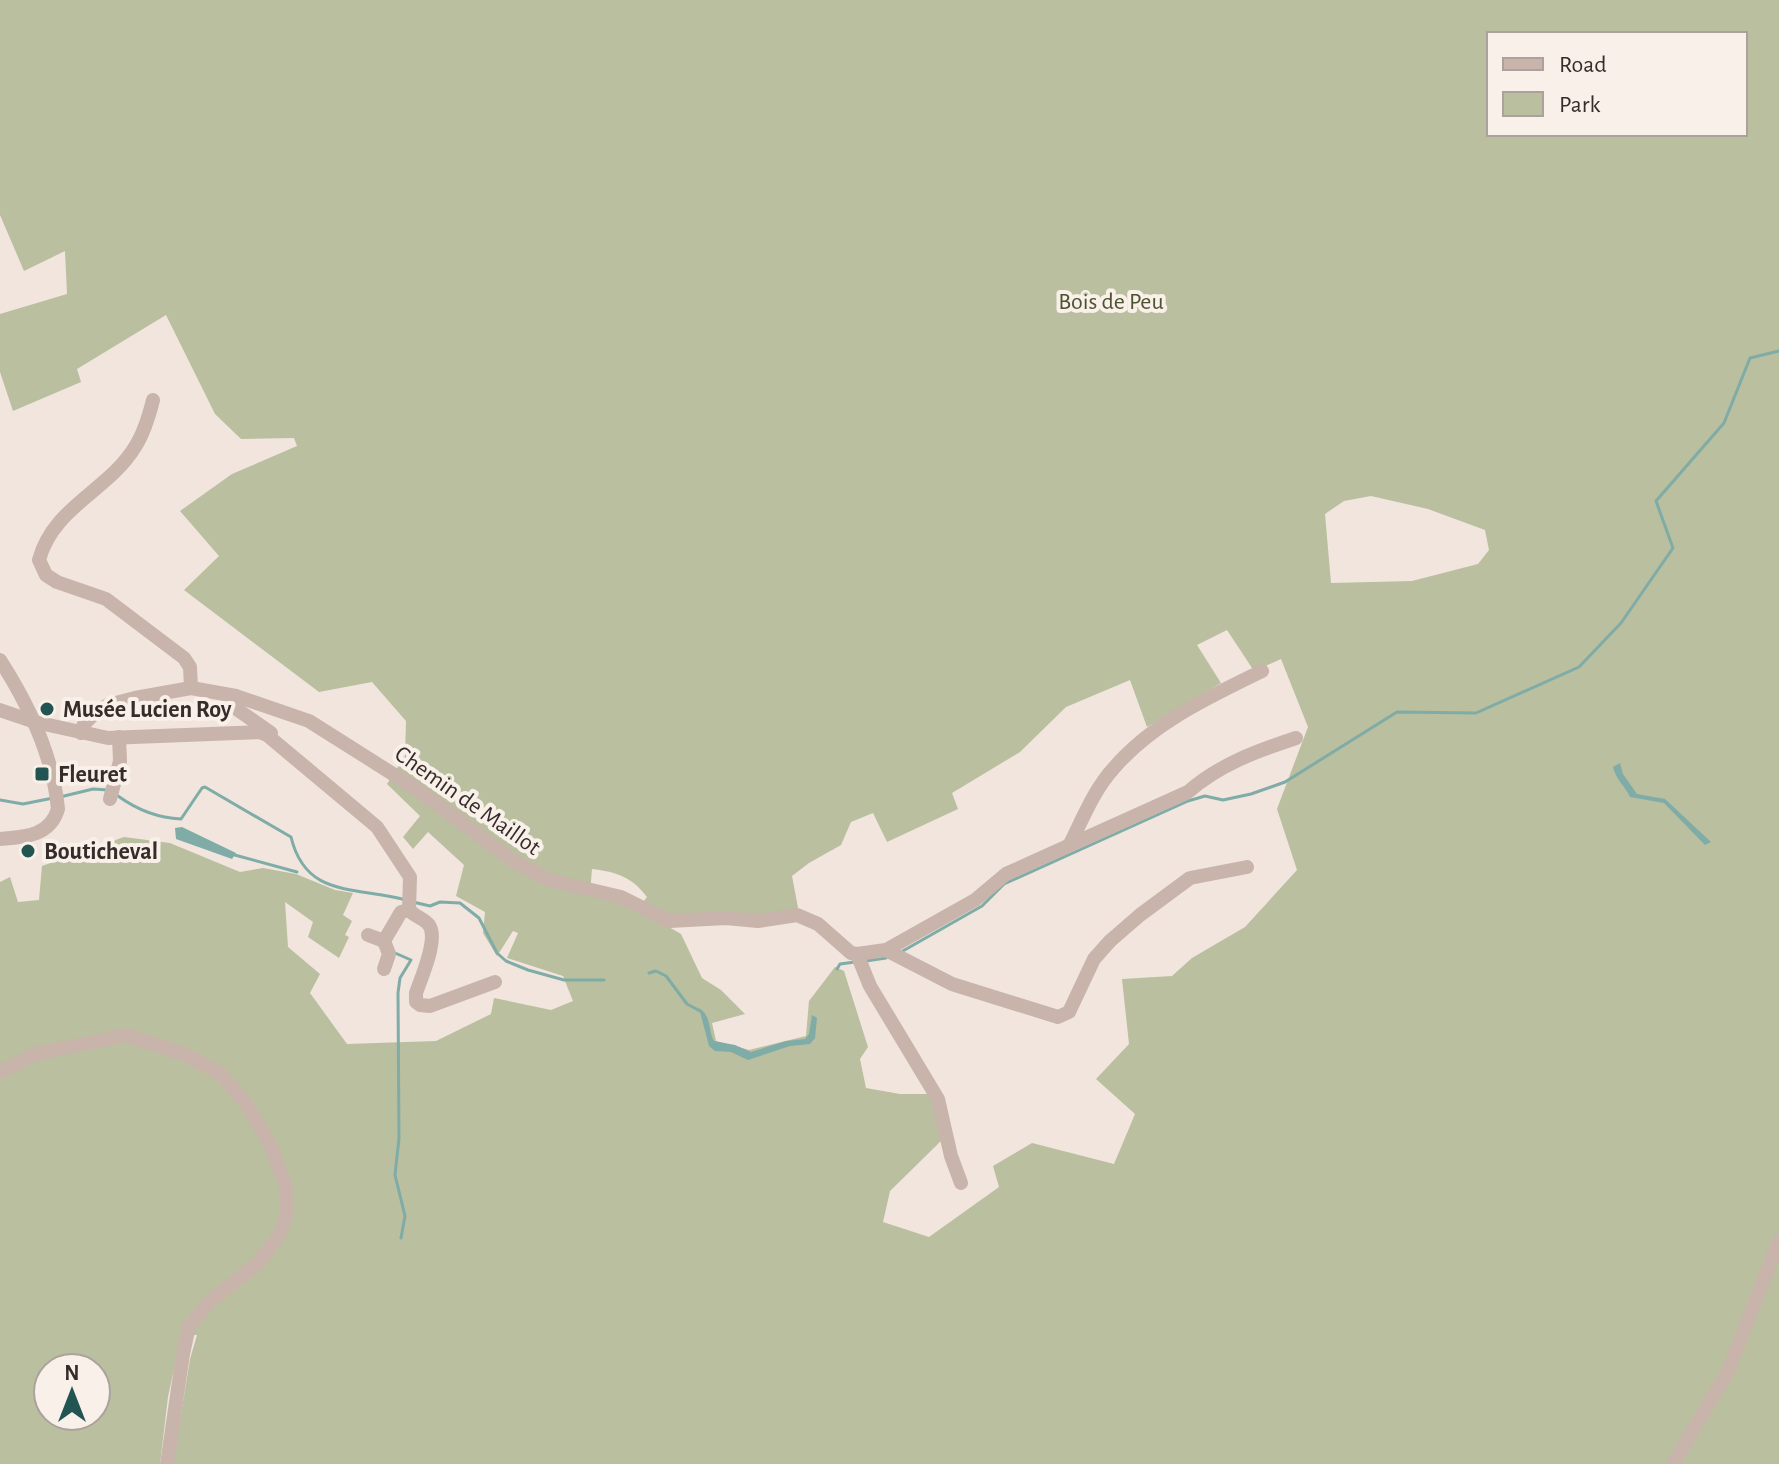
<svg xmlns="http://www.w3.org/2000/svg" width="1779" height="1464" font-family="'Alegreya Sans',sans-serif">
<rect width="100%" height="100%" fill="#f1e5de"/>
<!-- green -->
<g fill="#b9bf9f" fill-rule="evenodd">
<path d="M0,0h1779v1464h-1606l17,-105 7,-24h-5l9,-18 62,-53 30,-61 -69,-132 -98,-41 -126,37v-185l10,-5 8,25 21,-2 3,-34 82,-29 46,6 70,29 23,-4 33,6 39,16 18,3 -10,22 9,6 -7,14 4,2 -10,21 -31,-21 5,-15 -28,-20 3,45 32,27 -10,19 37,51 89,-3 55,-27 3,-16 57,12 22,-9 -10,-25 -56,-18 11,-25 -5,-2 -16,25 -14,-23 2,-21 -29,-16 8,-31 -36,-33 -15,17 -10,-12 17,-21 -33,-32 18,-28 1,-35 -34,-39 -53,10 -135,-102 35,-34 -39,-45 52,-37 65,-28 -3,-8 -53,1 -26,-25 -49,-99 -89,54 4,13 -68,29 -13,-39v-58l67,-20 -2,-43 -41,20 -24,-56zM1489,34h256v100h-256zM1371,496l57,13 57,21 4,20 -11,14 -66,17 -81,2 -6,-69 19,-13zM1227,630l27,41 27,-12 27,68 -31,82 20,61 -52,57 -53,31 -20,18 -50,3 7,65 -33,35 39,35 -21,50 -82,-21 -39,23 6,21 -70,50 -46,-15 7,-31 54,-53 -13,-44h-31l-34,-6 -6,-29 8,-12 -24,-76 -9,-4 -26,34 -3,35 -57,14 -33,-9 -4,-18 33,-9 -24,-24 -19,-12 -21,-44 -57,-33 -34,-8 2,-24c25,3 40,8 55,28l-4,5 32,15 124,-4 -7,-37 17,-13 32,-18 10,-23 22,-9 14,29 71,-33 -6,-16 68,-41 46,-45 64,-27 17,47 74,-44 -24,-38z"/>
<path d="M125,1040l57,19 35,20 25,29 23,38 16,45 1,23 -8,18 -18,25 -75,79 -13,61 -8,67h-160v-385l37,-19zM48,1368h48v48h-48z"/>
</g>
<!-- water -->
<g fill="#7faca7">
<path d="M1620,763l3,11 14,20 28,5 46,43 -6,3 -41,-42 -34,-6c-5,-11 -14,-17 -17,-30z"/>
<path d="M182,827l54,26 -4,6 -56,-20 -1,-11z"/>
<path d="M699,1008c13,8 9,23 15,33l21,4 16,7 35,-11 19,-2 4,-5 3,-19 5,3 -2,20 -5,6 -20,2 -42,14 -17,-8 -16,-1 -6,-5z"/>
</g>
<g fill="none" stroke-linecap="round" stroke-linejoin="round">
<!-- stream -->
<g stroke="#7faca7" stroke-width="3">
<path d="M118,796c18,13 40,22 63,23l21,-31 3,-1 86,50c15,62 65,49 115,63"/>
<path d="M60,797l33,-8 15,1"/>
<path d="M0,800l23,4 30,-6"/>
<path d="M231,854l66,18"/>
<path d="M413,902l17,4 10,-4 20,1 19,15 18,35 9,8 22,9 36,10h40"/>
<path d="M901,952l81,-46 22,-22 184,-83 17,-5 18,4 28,-6 34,-12 112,-70 79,1 103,-46 42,-44 52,-75 -17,-47 68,-78 26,-65 29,-7"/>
<path d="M395,953l16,7 -11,18 -2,15 1,145 -4,37 10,41 -4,22"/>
<path d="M866,961l20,-3"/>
<path d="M837,969l3,-5 15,-2"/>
<path d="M649,973l7,-2 10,5 21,28 13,7"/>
</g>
<!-- minor -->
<g stroke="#c8b4aa" stroke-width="14">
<path d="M153,400c-4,16 -9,33 -18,47 -27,44 -82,60 -96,113l7,15 11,7 49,17 78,59 6,9 1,21"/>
<path d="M0,660c29,45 53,95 58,149 -8,27 -33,28 -58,30"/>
<path d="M236,696l2,14 33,23"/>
<path d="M0,710l35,12 73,16 152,-6 7,3 110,92 33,50 -1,33c5,6 16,9 20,15 10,14 -8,53 -13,68v9l4,3 10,1 65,-24"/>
<path d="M81,733l3,-9 10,-10 14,-9 27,-7 56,-10 45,8 73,25 106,67 100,74 34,18 72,17 48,24 57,-3 32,3 39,-6 21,9 33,29 6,1 29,-4 89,-50 31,-26 182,-82c32,-28 69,-41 108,-54"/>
<path d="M110,799l10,-38 -1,-24"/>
<path d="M1070,844c13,-26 24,-54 43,-75 39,-46 96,-72 149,-98"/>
<path d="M368,935l16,6"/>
<path d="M886,950l66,34 106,33 11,-5 25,-53 16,-18 30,-26 50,-37 57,-11"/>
<path d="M857,954l13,32 68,113 13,57 10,27"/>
<path d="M384,969l5,-15 -5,-13 17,-29 8,-2"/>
<path d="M0,1072l35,-18 91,-19 58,19 37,20 26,31 23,39 17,46v25l-8,20 -19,26 -52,42 -19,23 -6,28 -16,110"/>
<path d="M1673,1464l55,-93 51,-130"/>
</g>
</g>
<!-- markers -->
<g fill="#225551" stroke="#f9f0ea" stroke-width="3">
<circle cx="47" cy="709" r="8"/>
<rect x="34" y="766" width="16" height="16" rx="4"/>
<circle cx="28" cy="851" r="8"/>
</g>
<g text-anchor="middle" stroke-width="8" stroke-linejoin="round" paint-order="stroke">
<!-- park labels -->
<g font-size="24" fill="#4b532f" stroke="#f9f0ea">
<text x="1111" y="309">Bois de Peu</text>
</g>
<!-- poi labels -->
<g font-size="24" font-weight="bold" fill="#362c29" stroke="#f9f0ea" text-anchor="start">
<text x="63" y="717">Musée Lucien Roy</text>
<text x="58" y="782">Fleuret</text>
<text x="44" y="859">Bouticheval</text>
</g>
<!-- street labels -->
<g font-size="24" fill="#362c29" stroke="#f9f0ea">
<text transform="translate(468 800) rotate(35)" y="8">Chemin de Maillot</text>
</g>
</g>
<!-- legend -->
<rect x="1487" y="32" width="260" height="104" fill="#f9f0ea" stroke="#aba29d" stroke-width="2"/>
<rect x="1503" y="58" width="40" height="12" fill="#c8b4aa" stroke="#aba29d" stroke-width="2"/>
<text x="1559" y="72" font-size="24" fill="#362c29">Road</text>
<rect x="1503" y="92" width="40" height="24" fill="#b9bf9f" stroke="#aba29d" stroke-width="2"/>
<text x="1559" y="112" font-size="24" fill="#362c29">Park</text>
<!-- north arrow -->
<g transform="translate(72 1392)"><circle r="38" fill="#f9f0ea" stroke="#aba29d" stroke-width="2"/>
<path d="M0-6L14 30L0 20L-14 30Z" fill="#225551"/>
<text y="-12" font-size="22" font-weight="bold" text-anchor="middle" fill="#362c29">N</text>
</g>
</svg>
